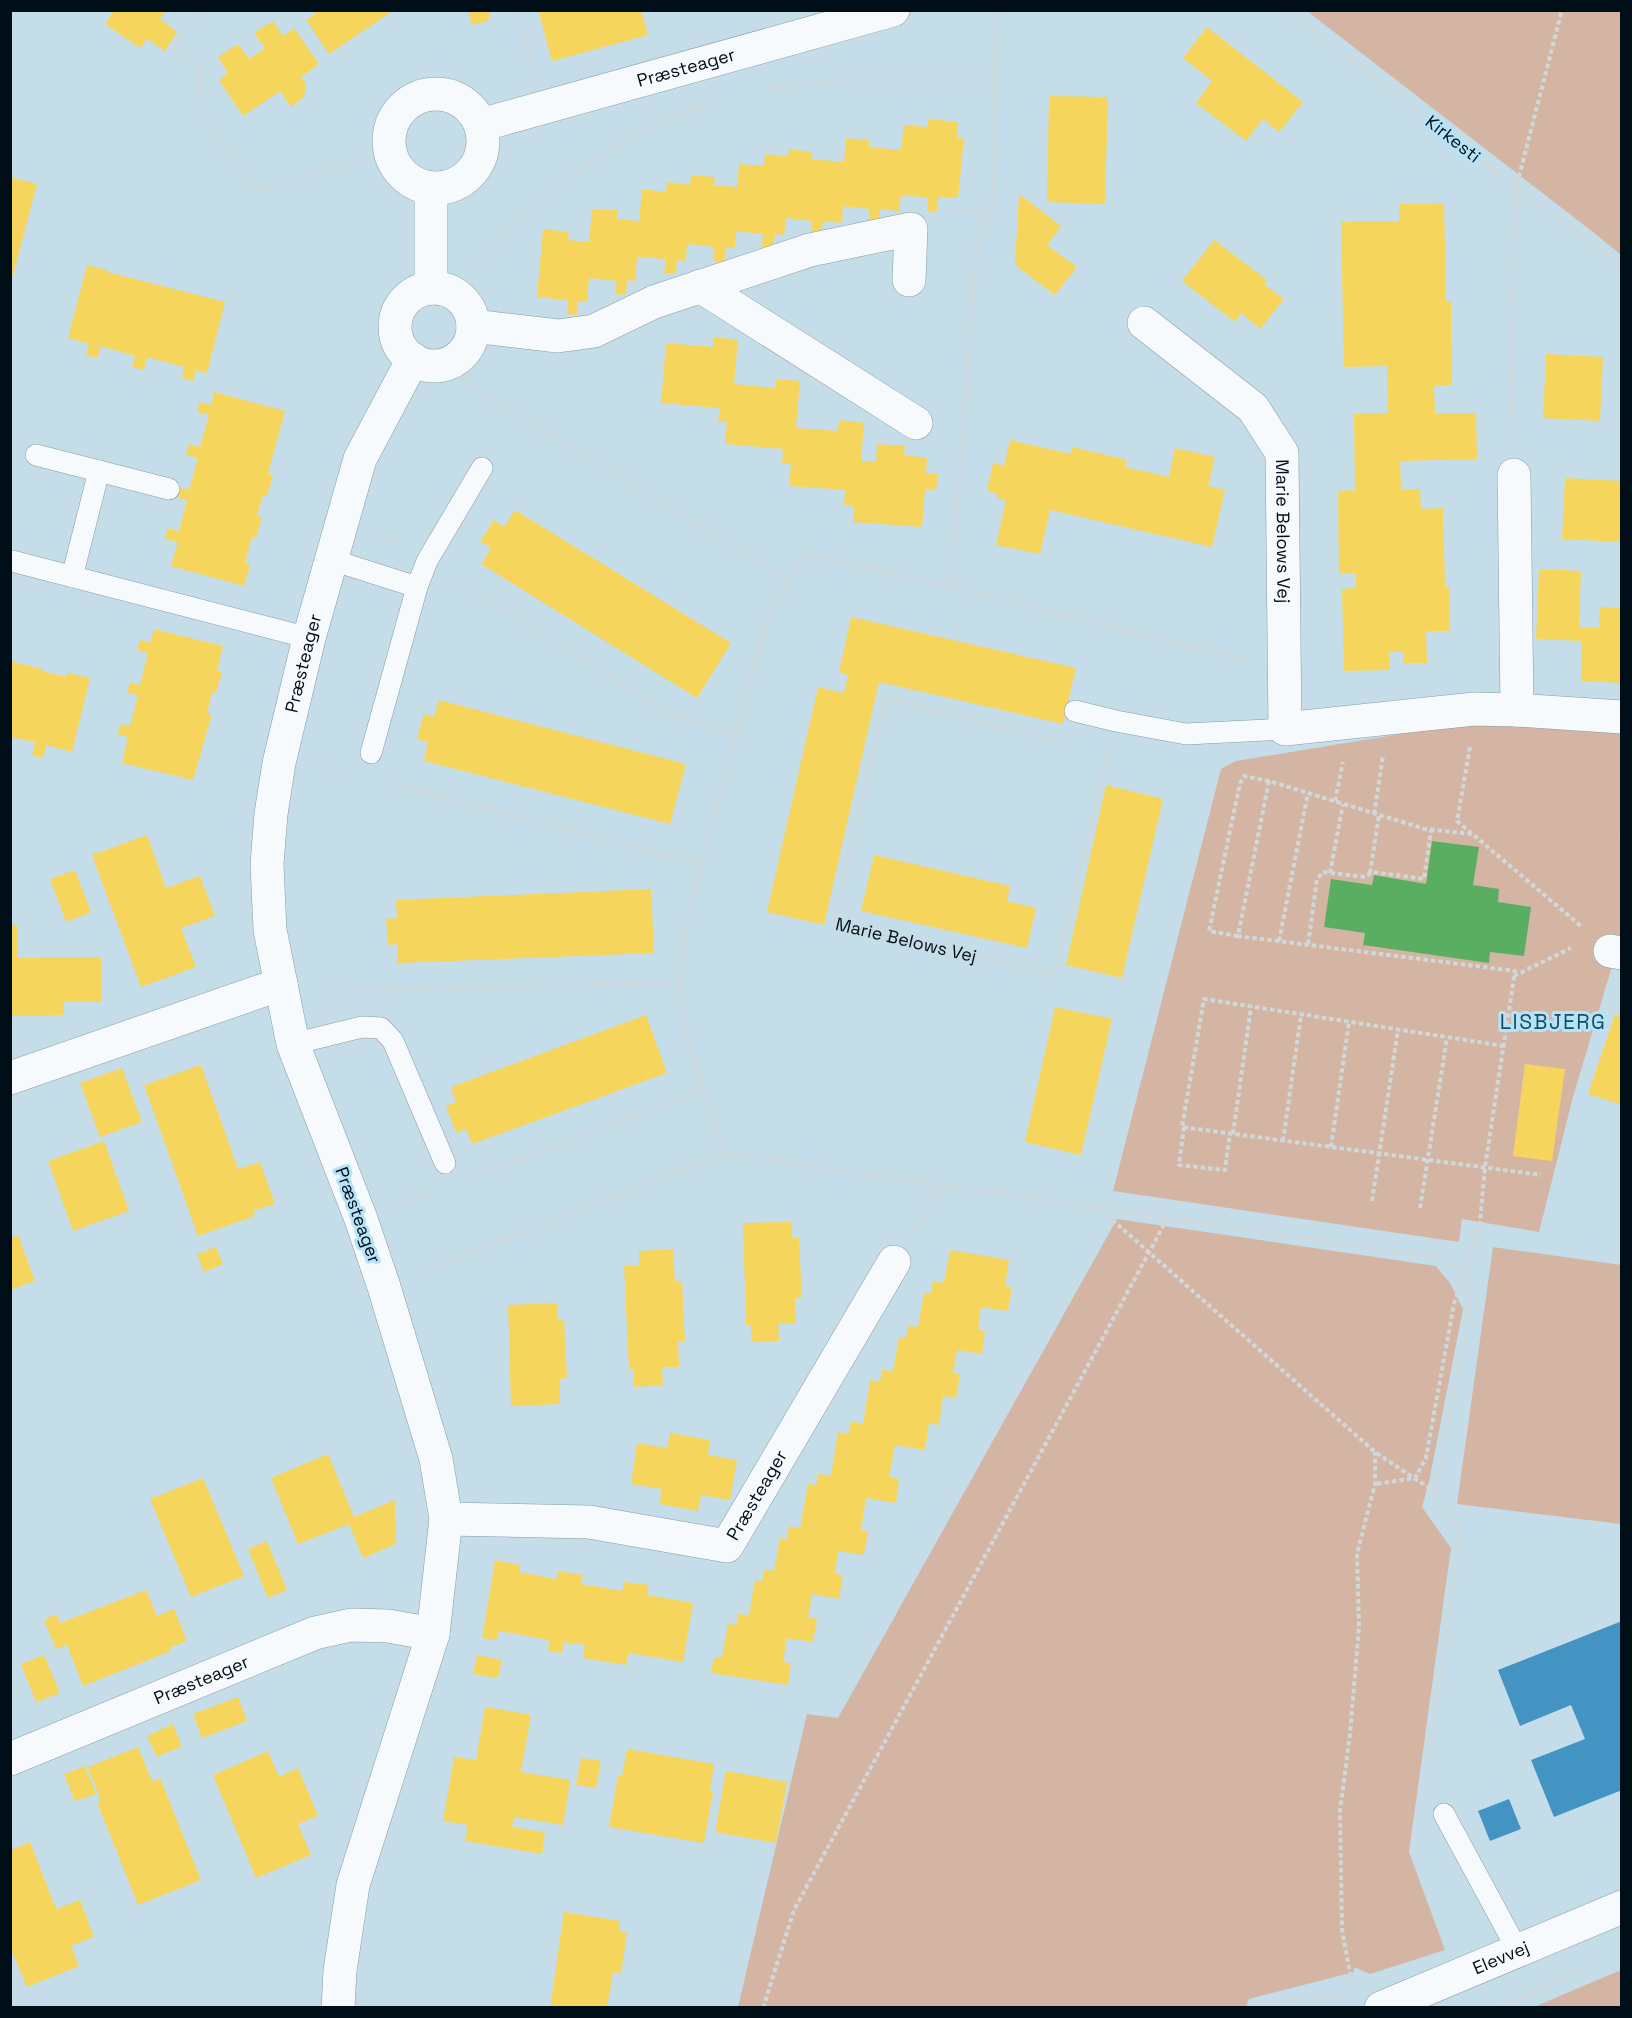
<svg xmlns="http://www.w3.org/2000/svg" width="1632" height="2018" font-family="'Space Grotesk',sans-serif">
<rect width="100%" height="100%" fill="#c5dde9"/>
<!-- green -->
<g fill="#d4b5a4">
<path d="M1307,11h314v244l-23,-19z"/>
<path d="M1461,724l160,7 1,97 -3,6 3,1 -1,101 -48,161 -34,135 -77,-13 -3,23 -346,-51 108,-422 15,-8z"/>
<path d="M1117,1219l319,47 14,17 13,26 -34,173 -7,25 29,41 -42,304 36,98 -75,24 -16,-7v5l-105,27 -3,8h-508l69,-293 31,4z"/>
<path d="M1493,1247l128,18v259l-164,-20z"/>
<path d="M1621,1970v37h-87z"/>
</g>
<!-- homes -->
<g fill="#f6d55c">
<path d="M110,10h56l-6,9 17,13 -12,19 -18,-12 -7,9 -35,-24 7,-11z"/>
<path d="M313,10h81l-65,44 -23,-34 9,-6z"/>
<path d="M468,10h23l-3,11 -16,4z"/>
<path d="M538,10h103l7,25 -96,26z"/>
<path d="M273,21l10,15 11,-8 25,36 -18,13 5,7 -2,13 -13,10 -11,-16 -37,25 -24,-36 9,-7 -10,-16 20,-13 11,15 16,-11 -11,-15z"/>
<path d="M1207,27l96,75 -24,30 -16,-13 -17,22 -50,-38 16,-22 -29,-23z"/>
<path d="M1049,96l59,1 -3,107 -58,-2z"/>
<path d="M928,119l30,3 -1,16h7l-6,60 -20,-1 -1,15 -10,-1 1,-13 -27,-3 -2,16 -19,-2 -1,15h-11l2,-15 -27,-3 -1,17 -19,-2 -2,16h-10l1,-16 -26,-3 -2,17 -9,-1 -2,15 -11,-1 1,-14 -27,-3 -1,17 -9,-1 -2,16 -11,-1 1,-15 -27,-3 -1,17 -9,-1 -1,14 -12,-1 2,-14 -29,-2 -2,24 -8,-1 -1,15 -11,-1 2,-13 -28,-3 -2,24 -9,-1 -1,14 -10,-1 1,-14 -31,-3 6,-68 26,3 -1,8 21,2 3,-33 26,1 -1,9 22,2 3,-32 24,3 1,-10 23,3 1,-10 24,2 -1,8 23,2 2,-23 25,2 1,-12 23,2 1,-7 23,3 -1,7 33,3 2,-24 23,2v7l32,3 3,-25 23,2z"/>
<path d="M10,177l27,7 -26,99h-1z"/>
<path d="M1019,194l42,32 -14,19 30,22 -22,28 -40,-30z"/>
<path d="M1444,203l2,98 5,1 1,83h-18l1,29 41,-1 1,46 -77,2 1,28h19l1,20 22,-1 2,80 4,-1 1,44h-24l1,32h-24v-11h-14l1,18 -46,1 -2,-82 14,-1v-15h-17l-1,-82 17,-1 -1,-76 34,-1 -1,-47 -43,1 -3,-145 58,-1v-17z"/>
<path d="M1214,240l53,40 -3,4 20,15 -24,30 -19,-16 -6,9 -53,-41z"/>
<path d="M87,265l20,5v2l118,30 -18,71 -11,-3 -3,11 -11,-3 2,-11 -37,-10 -3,13 -12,-3 3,-11 -35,-10 -2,12 -12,-3 3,-11 -21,-6z"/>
<path d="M714,337l24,3 -4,44 41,4 1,-9 24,2 -4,47 42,3 1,-11 25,3 -3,38 15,1 1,-18 28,2 -1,9 23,3 -1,15 12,1 -2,16 -11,-1 -3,38 -69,-5 1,-17h-10l1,-15 -56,-4 2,-22 -9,-1 1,-14 -58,-5 2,-22h-9l2,-14 -59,-5 5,-60 47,4z"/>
<path d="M1546,354l57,3 -3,64 -57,-3z"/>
<path d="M214,392l71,19 -17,62 5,2 -6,21 -4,-1 -6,21 5,2 -6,20 -4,-1 -7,26 5,1 -6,22 -73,-20 7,-24 -13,-3 3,-11 11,3 8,-31 -11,-3 2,-10 11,3 9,-32 -12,-3 3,-11 11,3 9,-32 -12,-3 3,-10 11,3z"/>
<path d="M1010,440l61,14 1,-7 55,13 -2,7 44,10 6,-29 40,9 -7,29 17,4 -13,57 -162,-37 -10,44 -44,-9 10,-45 -9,-2 1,-4 -11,-3 6,-28 11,3z"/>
<path d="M1565,478l57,3v61l-60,-3z"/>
<path d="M515,510l216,133 -34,55 -216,-134 10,-16 -11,-7 14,-21 10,7z"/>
<path d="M1539,569l42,2 -2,56 20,1 1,-21 22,1v75l-41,-2 1,-40 -46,-2z"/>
<path d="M851,617l225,51 -13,56 -184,-42 -55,243 -57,-13 51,-225 26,6 4,-18 -9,-3z"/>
<path d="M154,629l69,17 -6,24 5,2 -6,21 -4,-1 -5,21 5,1 -19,66 -71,-17 6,-26 -10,-2 3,-11 9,2 8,-31 -11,-2 3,-11 10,3 8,-32 -11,-3 3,-10 11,2z"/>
<path d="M10,661l33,8 -1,2 24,6 1,-4 23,5 -18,74 -26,-7 -3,13 -11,-3 3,-13 -25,-5z"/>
<path d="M439,700l247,64 -16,60 -246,-63 4,-19 -11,-3 7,-25 10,3z"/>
<path d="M1106,785l57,14 -41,179 -56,-13z"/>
<path d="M147,835l19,53 34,-12 15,40 -34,12 15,39 -55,20 -49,-132z"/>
<path d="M874,855l136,31 -3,15 29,7 -9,40 -166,-37z"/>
<path d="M75,870l16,42 -25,10 -16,-43z"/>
<path d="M651,889l3,64 -256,10 -1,-19 -9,1 -2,-26 11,-1 -1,-18z"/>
<path d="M10,925h7v33l84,-1v45h-37v13l-54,1z"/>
<path d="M1055,1007l57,12 -31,136 -56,-13z"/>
<path d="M1615,1014l7,2v89l-34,-11z"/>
<path d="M646,1015l21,58 -195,71 -6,-15 -10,4 -10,-27 10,-4 -5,-15z"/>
<path d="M1525,1064l40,5 -13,92 -39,-5z"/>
<path d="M201,1065l37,104 22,-7 15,42 -22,7 2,5 -57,20 -54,-151z"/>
<path d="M122,1068l20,54 -42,15 -20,-54z"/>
<path d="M104,1141l25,70 -56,20 -25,-70z"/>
<path d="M792,1222v16h7l3,60h-7l1,25 -18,1 1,17 -27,1 -1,-17h-5l-3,-102z"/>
<path d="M18,1235l17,46 -25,9v-52z"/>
<path d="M216,1247l7,17 -19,8 -7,-18z"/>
<path d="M673,1249l2,33 7,-1 3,60h-7l1,26h-17l1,18 -29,2 -1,-18h-4l-5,-103 15,-1v-14z"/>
<path d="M950,1250l59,10 -4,26 7,1 -4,24 -27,-4 -3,23 7,1 -3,23 -25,-4 -4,23 7,1 -4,24 -13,-2 -4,29 -10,-2 -4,27 -30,-5 -6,32 10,2 -3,24 -30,-5 -5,32 7,1 -4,24 -26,-4 -3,23 8,1 -4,24 -27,-5 -4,23 9,2 -4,23 -26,-4 -4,24 8,1 -3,22 -77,-12 3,-16 8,1 6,-34 8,1 2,-11 11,1 6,-35 7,2 2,-12 10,1 6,-33 7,1 2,-13 11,2 8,-44 8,1 2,-11 13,2 7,-44 11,2 2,-13 12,3 7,-44 10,2 2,-12 11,1 6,-34 7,1 2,-12 10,1 6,-34 7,1 2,-13 11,2z"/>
<path d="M557,1303v16h7l3,59 -7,1v25l-49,2 -3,-101z"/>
<path d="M670,1433l40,7 -2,15 29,5 -7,40 -29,-5 -3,16 -39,-7 3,-15 -31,-5 6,-41 30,5z"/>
<path d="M328,1454l26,63 41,-17 1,44 -33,14 -14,-34 -51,20 -27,-66z"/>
<path d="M203,1478l41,98 -53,21 -41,-98z"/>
<path d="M267,1541l20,49 -19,8 -20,-49z"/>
<path d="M495,1560l25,5 -1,7 38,7 1,-8 25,4 -2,9 41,7 2,-9 25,3 -2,10 46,8 -10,59 -54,-9 -3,12 -43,-7 2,-13 -21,-3 -2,11 -14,-2 1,-11 -50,-9 -2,9 -15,-2z"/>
<path d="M146,1590l11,26 17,-7 13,32 -18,7 2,3 -88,35 -16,-41 -11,4 -12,-29 12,-6 4,9z"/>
<path d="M44,1655l16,38 -24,9 -15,-38z"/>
<path d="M477,1655l25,5 -4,18 -25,-4z"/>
<path d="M238,1697l9,24 -45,17 -9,-24z"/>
<path d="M485,1707l46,8 -10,57 49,8 -7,45 -49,-8 -2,10 33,5 -3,22 -77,-13 3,-16 -25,-4 11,-64 22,3z"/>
<path d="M173,1724l9,22 -25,11 -10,-21z"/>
<path d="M138,1747l14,34 8,-3 41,102 -63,25 -41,-103 4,-1 -13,-34z"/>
<path d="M627,1749l87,15 -4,27 3,1 -9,51 -95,-16 9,-51h4z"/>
<path d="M268,1751l11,26 19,-9 20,48 -20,8 13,31 -55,23 -43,-103z"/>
<path d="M581,1758l20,3 -5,27 -20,-3z"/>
<path d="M85,1766l11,28 -21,7 -11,-27z"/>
<path d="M726,1771l61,11 -11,61 -61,-11z"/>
<path d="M30,1842l26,67 24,-9 14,37 -23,9 8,20 -52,21 -17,-40v-97z"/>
<path d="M564,1912l56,9 -1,10 8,2 -6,40 -8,-1 -6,36h-57z"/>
</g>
<!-- schools -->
<g fill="#4393c3">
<path d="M1622,1621v169l-68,27 -23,-57 54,-21 -14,-34 -51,21 -22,-56z"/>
<path d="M1509,1799l12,30 -31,12 -12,-30z"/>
</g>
<!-- public -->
<path fill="#5aae61" d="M1432,841l47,6 -6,38 26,4 -1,13 33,5 -7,49 -34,-4 -1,11 -126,-18 2,-12 -41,-6 7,-48 41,6 2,-10 52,9z"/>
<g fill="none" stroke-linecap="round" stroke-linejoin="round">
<!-- service casing -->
<g stroke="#869ca6" stroke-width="22">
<g id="service">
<path d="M36,455l133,34"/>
<path d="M332,560l85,27"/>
<path d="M12,561l297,77"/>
<path d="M72,577l27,-106"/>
<path d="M1075,711l41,10 70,13 99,-5"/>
<path d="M371,753l46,-166 10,-26 55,-93"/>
<path d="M293,1044l69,-17 19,1 12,13 52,122"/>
<path d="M1444,1814l73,135"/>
</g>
</g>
<!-- minor casing -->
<g stroke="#869ca6" stroke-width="34">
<g id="minor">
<circle cx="436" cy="141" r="47"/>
<path id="s2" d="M481,125l412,-115"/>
<path d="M431,188v100"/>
<path d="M700,286l216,137"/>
<circle cx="434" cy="327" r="39"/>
<path id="s3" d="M1144,323l109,85 29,45 3,276 189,-20 43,1 105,7"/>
<path d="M473,326l85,10 36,-5 60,-29 156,-52 101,-21 -2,51"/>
<path d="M1514,475l3,235"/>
<path d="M1610,951l12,2"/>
<path d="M10,1078l271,-94"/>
<path id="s4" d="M446,1519l143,3 138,24 167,-284"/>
<path id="s5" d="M10,1759l305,-126 36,-8 37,1 45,8"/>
<path id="s6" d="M338,2008l2,-37 13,-86 80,-251 13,-115 -10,-60 -52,-172 -23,-68 -68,-175 -23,-114 -3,-66 4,-50 8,-51 30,-125 51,-179 53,-100"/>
</g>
</g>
<!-- tertiary casing -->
<g stroke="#869ca6" stroke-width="34">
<g id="tertiary">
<path id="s7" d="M1381,2008l241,-101"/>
</g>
</g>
<!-- path -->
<g stroke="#d0d8db" stroke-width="4" stroke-dasharray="4.5 3" stroke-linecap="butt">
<path d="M198,10l-25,37 30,22 -6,19 1,14 52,84c32,7 42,-5 71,-15 22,-7 46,-11 69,-16"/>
<path d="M519,10l14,62"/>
<path d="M1288,10l228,178 106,77"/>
<path d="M768,88l76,-8h151"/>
<path d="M946,212l46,-5"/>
<path d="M471,272c63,-78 150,-141 247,-170"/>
<path d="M451,365l10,15 330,202"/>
<path d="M1513,439l-2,-69 5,-182 46,-178"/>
<path d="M378,533l20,11"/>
<path d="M456,579l217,137 64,17"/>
<path d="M951,587l26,-348 16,-32 3,-197"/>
<path d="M1246,660l-295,-73 -145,-33 -41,70 -64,240 -17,70 -4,48 7,56 36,115 722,105 18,21 7,26 -35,187 25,38 -32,231 7,24"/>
<path id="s1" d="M1057,737l-2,3 -169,-42 -53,225 221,52 55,-224"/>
<path d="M1470,747l-13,74 125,106"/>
<path d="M318,765l25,6"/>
<path d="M1269,781l-31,155 277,35 -30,196 -5,55 -26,82 -28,154 -11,20 -40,6"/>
<path d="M385,782l316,82"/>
<path d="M1335,801l8,-39"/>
<path d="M1374,814l9,-58"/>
<path d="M1330,873l13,-69"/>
<path d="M1370,873l9,-58"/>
<path d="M1238,936l-29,-5 31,-148 4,-7 25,5 156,48 47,5"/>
<path d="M1279,941l29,-148"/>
<path d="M1308,944l9,-65 6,-7 42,5 7,-5 52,7 7,-49"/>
<path d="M1514,976l57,-28"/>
<path d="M321,992l359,-10"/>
<path d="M1504,1046l-300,-47 -22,128 359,48"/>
<path d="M1184,1127l-5,38 46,5 5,-37"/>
<path d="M1233,1134l18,-127"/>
<path d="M1283,1141l18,-126"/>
<path d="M1331,1147l18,-125"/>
<path d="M474,1176l229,-86"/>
<path d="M1372,1201l26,-171"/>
<path d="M396,1206l35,-14"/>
<path d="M1420,1208l27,-170"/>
<path d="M1101,1210l274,242 60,40"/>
<path d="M913,1231l28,-46"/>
<path d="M419,1273l304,-120"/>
<path d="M1352,1984l-10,-54 -2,-120 10,-76 9,-107 -2,-73 18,-70v-32"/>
<path d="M763,2008l31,-98 373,-691"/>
<path d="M1261,2008l-2,-6 85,-5"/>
<path d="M1498,2008l90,-41"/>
</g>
<!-- service -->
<use href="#service" stroke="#f6fafc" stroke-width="21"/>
<!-- minor -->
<use href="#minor" stroke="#f6fafc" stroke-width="33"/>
<!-- tertiary -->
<use href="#tertiary" stroke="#f6fafc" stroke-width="33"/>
</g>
<g text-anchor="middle" stroke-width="6" stroke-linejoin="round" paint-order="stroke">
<!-- street labels -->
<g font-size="18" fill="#000e17" stroke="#b6e3f8">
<text dy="6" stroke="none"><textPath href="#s2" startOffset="213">Præsteager</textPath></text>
<text transform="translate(1453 139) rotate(38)" y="6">Kirkesti</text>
<text dy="6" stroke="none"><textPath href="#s3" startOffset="270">Marie Belows Vej</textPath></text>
<text dy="6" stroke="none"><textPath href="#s6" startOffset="1390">Præsteager</textPath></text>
<text dy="6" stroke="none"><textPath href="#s1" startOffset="484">Marie Belows Vej</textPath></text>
<text transform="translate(358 1215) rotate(70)" y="6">Præsteager</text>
<text dy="6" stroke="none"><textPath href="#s4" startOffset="342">Præsteager</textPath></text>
<text dy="6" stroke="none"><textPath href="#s5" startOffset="207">Præsteager</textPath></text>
<text dy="6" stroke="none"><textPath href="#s7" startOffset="130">Elevvej</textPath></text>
</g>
<!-- quarter labels -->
<g font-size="21" letter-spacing="1.5" fill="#134e64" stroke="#b6e3f8">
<text x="1553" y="1029">LISBJERG</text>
</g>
</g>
<!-- border -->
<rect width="1632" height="2018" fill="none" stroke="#000e17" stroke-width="24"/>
</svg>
